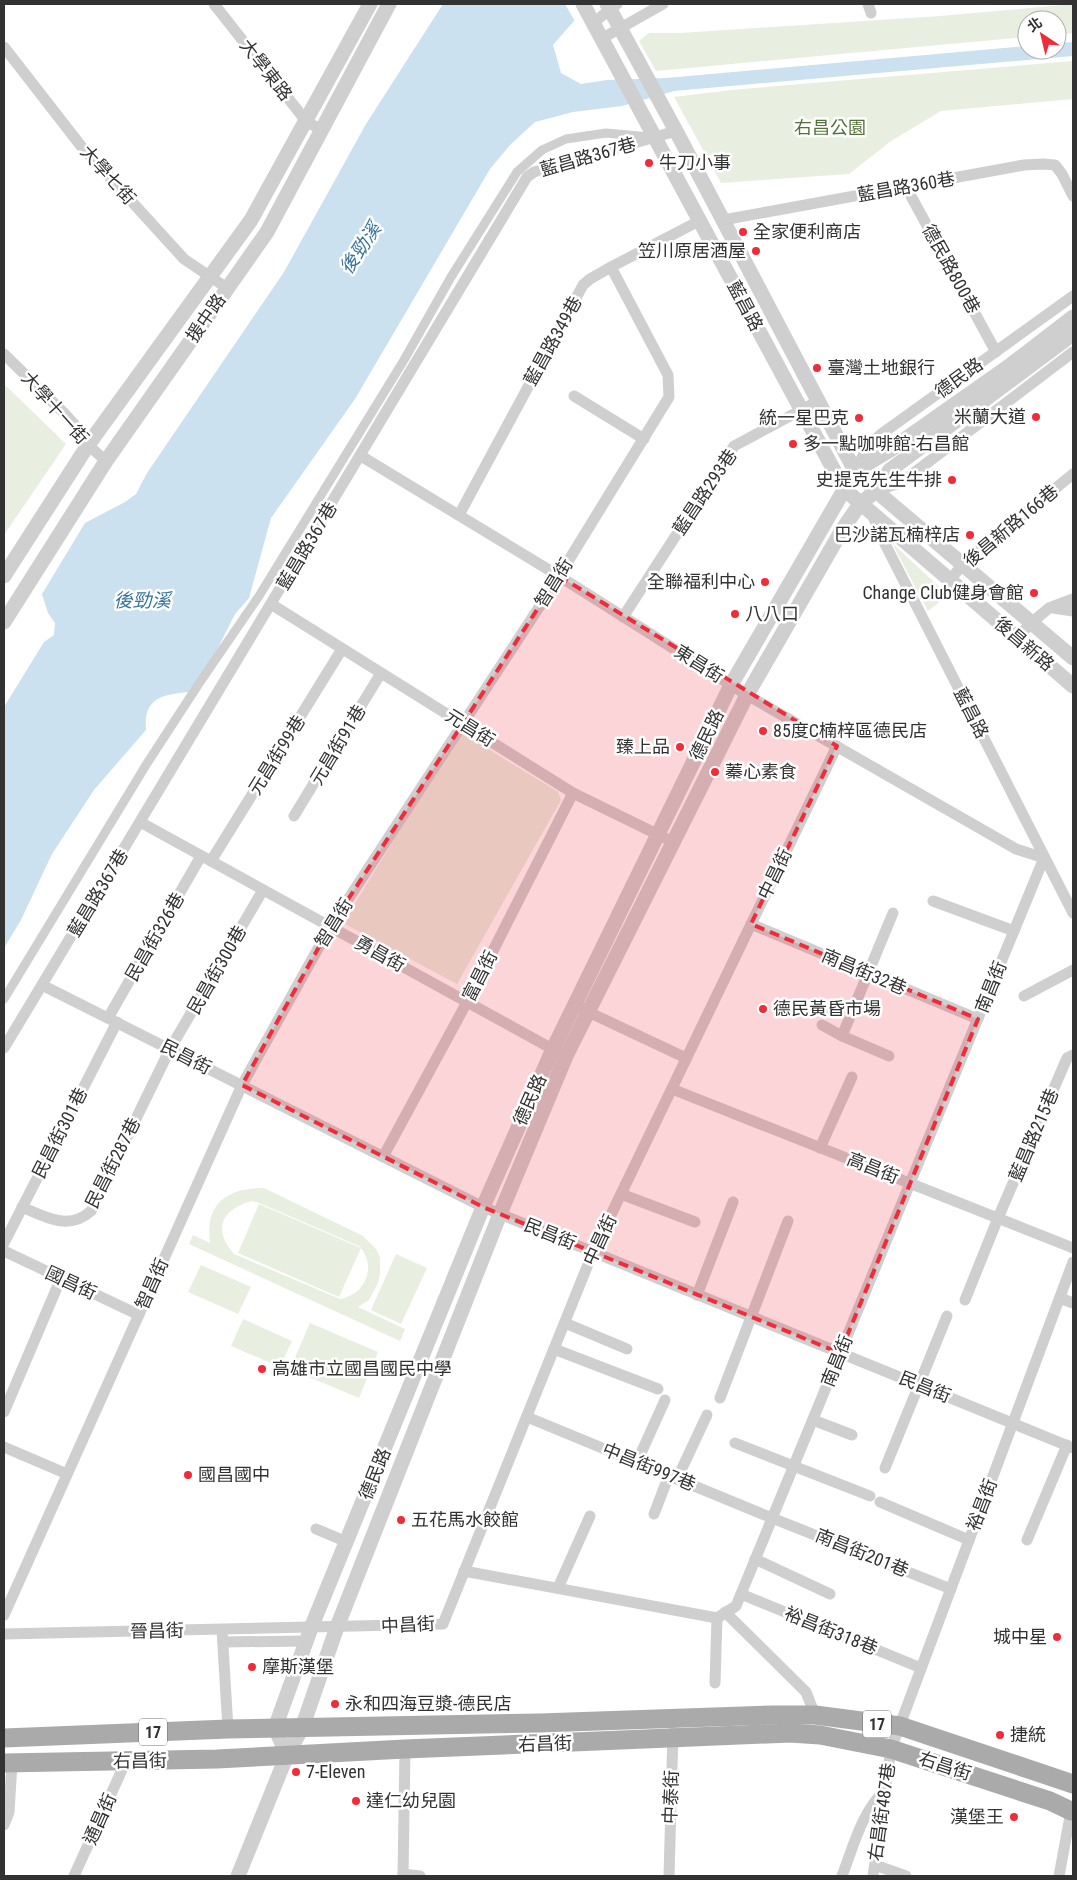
<svg xmlns="http://www.w3.org/2000/svg" width="1077" height="1880" font-family="'Roboto Condensed','Noto Sans TC',sans-serif">
<rect width="100%" height="100%" fill="#fff"/>
<!-- green -->
<g fill="#e8efe0" fill-rule="evenodd">
<path d="M1073,4v29l-16,2v-15h-30v17l-371,34 -17,-30 10,-8h31l260,-17z"/>
<path d="M1073,61v38l-132,12 -50,30 -42,33 -128,9 -47,-86 57,-7z"/>
<path d="M4,384l62,60 -62,91z"/>
<path d="M892,543l56,52 -20,16z"/>
<path d="M460,732l87,53 11,7 3,8 -104,184 -114,-61z"/>
<path d="M264,1188l99,48 13,13 4,8v17l-2,9 -9,17 -11,7 47,22 -5,12 -211,-97 4,-9 17,8c-5,-39 16,-55 54,-55zM252,1201l5,1 102,44c19,20 6,49 -19,53l-106,-45c-22,-25 -12,-45 18,-53z"/>
<path d="M259,1204l102,44 -22,49 -101,-44z"/>
<path d="M396,1254l31,14 -26,56 -30,-14z"/>
<path d="M201,1265l50,22 -13,27 -50,-22z"/>
<path d="M243,1319l49,22 -12,26 -49,-21z"/>
<path d="M310,1323l68,29 -19,46 -69,-29z"/>
</g>
<!-- water -->
<path fill="#cbe1f0" d="M443,4h146l-36,41 8,28 20,11 26,-4 59,-2 361,-32v4h30v-7l16,-1v14l-399,35 -52,15 -49,6 -38,10 -25,23 -20,24 -135,230 -84,119 -22,80 -14,16 -22,44 -25,34c-26,3 -45,6 -42,38l-52,60 -42,64 -31,66 -17,28v-241l40,-65 10,-7 1,-12 -7,-10 -6,-19 43,-71 40,-21 11,-8 11,-21 137,-201 82,-148z"/>
<!-- pier -->
<path fill="#fff" d="M565,4h27l-16,19z"/>
<g fill="none" stroke-linecap="round" stroke-linejoin="round">
<!-- pedestrian -->
<path stroke="#cfcfcf" stroke-width="9" d="M4,999l142,-234 52,-80 61,-89 145,-236 47,-83 66,-105 25,-22 24,-11 40,-6 44,4"/>
<!-- minor -->
<g stroke="#cfcfcf" stroke-width="11">
<path d="M214,4l92,117 17,10"/>
<path d="M868,4l3,9"/>
<path d="M593,23l24,-19"/>
<path d="M601,39l62,-35"/>
<path d="M4,47l77,99 103,113 43,29"/>
<path d="M906,187l90,165"/>
<path d="M723,220l301,-55 19,-1 12,1 7,9 11,22"/>
<path d="M4,354l60,59 10,11 14,21 18,16"/>
<path d="M574,396l70,43"/>
<path d="M361,456l198,120 188,119 269,154 28,9"/>
<path d="M855,471l13,-25 12,-11 193,-139"/>
<path d="M876,491l26,-9 171,-130"/>
<path d="M872,514l12,28 189,371"/>
<path d="M459,515l124,-230 7,-6 21,-12 88,-46"/>
<path d="M950,580l13,-16 110,-90"/>
<path d="M271,604l302,189 92,45"/>
<path d="M1053,608l20,3"/>
<path d="M623,617l111,-171 84,-45"/>
<path d="M1017,638l14,-15 18,-15 24,-9"/>
<path d="M294,816l87,-143"/>
<path d="M140,822l418,230"/>
<path d="M211,861l131,-212"/>
<path d="M933,901l81,30"/>
<path d="M751,924l227,95"/>
<path d="M42,985l441,222 590,241"/>
<path d="M1024,996l49,-26"/>
<path d="M582,1009l104,49"/>
<path d="M108,1018l93,-162"/>
<path d="M822,1025l20,11 47,20"/>
<path d="M842,1036l51,-123"/>
<path d="M4,1048l523,-871 7,-5 142,-41"/>
<path d="M672,1089l401,159"/>
<path d="M820,1148l32,-71"/>
<path d="M383,1157l84,-155 106,-209"/>
<path d="M621,1194l74,28"/>
<path d="M22,1207c23,10 47,24 69,4l79,-162 93,-159"/>
<path d="M4,1243l113,-221"/>
<path d="M4,1251l135,64"/>
<path d="M697,1295l36,-93"/>
<path d="M1060,1298l13,5"/>
<path d="M965,1300l33,-82 69,-160 6,-3"/>
<path d="M565,1323l62,26"/>
<path d="M554,1349l104,40"/>
<path d="M720,1398l68,-177"/>
<path d="M4,1412l57,-134"/>
<path d="M527,1417l245,101 179,71"/>
<path d="M813,1420l39,15"/>
<path d="M735,1443l135,53"/>
<path d="M4,1447l63,27"/>
<path d="M637,1462l28,-62"/>
<path d="M885,1468l62,-152"/>
<path d="M677,1479l30,-64"/>
<path d="M880,1502l89,38"/>
<path d="M654,1514l15,-39"/>
<path d="M316,1529l31,13"/>
<path d="M1027,1540l40,-95"/>
<path d="M755,1559l75,35"/>
<path d="M464,1571l253,47 19,-12 308,-748"/>
<path d="M558,1588l32,-72"/>
<path d="M741,1594l180,74"/>
<path d="M725,1612l81,80 9,23"/>
<path d="M4,1615l238,-530 88,-158 221,-338 118,-192 -1,-22 -57,-108"/>
<path d="M222,1630l6,99"/>
<path d="M4,1634l439,-10 150,-372 244,-506"/>
<path d="M223,1642l83,-1"/>
<path d="M715,1683l2,-65"/>
<path d="M4,1825l5,-13 3,-49"/>
<path d="M875,1865l31,11"/>
<path d="M403,1874l17,2"/>
<path d="M74,1876l52,-115"/>
<path d="M403,1876l2,-127"/>
<path d="M669,1876l4,-144"/>
<path d="M842,1876c12,-31 19,-63 44,-87"/>
<path d="M873,1876l18,-127 182,-487"/>
<path d="M1059,1876l12,-65"/>
</g>
<!-- tertiary -->
<g stroke="#cfcfcf" stroke-width="15">
<path d="M583,4l261,485 229,197"/>
<path d="M607,4l69,127 179,340 21,20 197,167"/>
<path d="M4,576l84,-131 163,-225 119,-216"/>
<path d="M4,622l102,-161 161,-229 122,-228"/>
<path d="M287,1755l-12,-27 36,-100 172,-421 70,-158 178,-364 124,-214 35,-21 118,-83 65,-50"/>
<path d="M238,1876l49,-121 15,-27 35,-101 163,-413 66,-158 181,-361 95,-165 18,-26 16,-13 14,-21 183,-136"/>
</g>
<!-- primary -->
<g stroke="#aaa" stroke-width="19">
<path d="M4,1738l224,-9 312,-6 233,-8h42l85,11 173,58"/>
<path d="M4,1763l213,-4 188,-10 385,-16 30,2 71,14 159,52 21,10"/>
</g>
</g>
<!-- marked area -->
<path fill="#f12c3a" fill-opacity="0.2" stroke="#f12c3a" stroke-width="4" stroke-dasharray="10 6" stroke-linejoin="round" d="M559,576l278,170 -86,178 227,95 -138,334 -357,-146 -241,-122 88,-158z"/>
<!-- markers -->
<g fill="#f12c3a" stroke="#fff" stroke-width="2">
<circle cx="649" cy="163" r="5"/>
<circle cx="743" cy="232" r="5"/>
<circle cx="756" cy="251" r="5"/>
<circle cx="817" cy="368" r="5"/>
<circle cx="1036" cy="417" r="5"/>
<circle cx="859" cy="418" r="5"/>
<circle cx="793" cy="444" r="5"/>
<circle cx="952" cy="480" r="5"/>
<circle cx="970" cy="535" r="5"/>
<circle cx="765" cy="582" r="5"/>
<circle cx="1034" cy="593" r="5"/>
<circle cx="735" cy="614" r="5"/>
<circle cx="763" cy="731" r="5"/>
<circle cx="680" cy="747" r="5"/>
<circle cx="715" cy="772" r="5"/>
<circle cx="763" cy="1009" r="5"/>
<circle cx="262" cy="1369" r="5"/>
<circle cx="188" cy="1475" r="5"/>
<circle cx="401" cy="1520" r="5"/>
<circle cx="1057" cy="1637" r="5"/>
<circle cx="252" cy="1667" r="5"/>
<circle cx="335" cy="1704" r="5"/>
<circle cx="1000" cy="1735" r="5"/>
<circle cx="296" cy="1772" r="5"/>
<circle cx="356" cy="1801" r="5"/>
<circle cx="1014" cy="1817" r="5"/>
</g>
<g text-anchor="middle" stroke-width="5" stroke-linejoin="round" paint-order="stroke">
<!-- shield labels -->
<g fill="#fff" stroke="#707070" stroke-width="1">
<rect x="863" y="1710.5" width="28" height="27" rx="4"/>
<rect x="139" y="1718.5" width="28" height="27" rx="4"/>
</g>
<g font-size="16" font-weight="bold" fill="#323232">
<text x="877" y="1730">17</text>
<text x="153" y="1738">17</text>
</g>
<!-- street labels -->
<g font-size="18" fill="#323232" stroke="#fff">
<text transform="translate(266 70) rotate(52)" y="6">大學東路</text>
<text transform="translate(588 157) rotate(-16)" y="6">藍昌路367巷</text>
<text transform="translate(108 175) rotate(48)" y="6">大學七街</text>
<text transform="translate(906 187) rotate(-10)" y="6">藍昌路360巷</text>
<text transform="translate(951 269) rotate(61)" y="6">德民路800巷</text>
<text transform="translate(745 306) rotate(62)" y="6">藍昌路</text>
<text transform="translate(206 318) rotate(-55)" y="6">援中路</text>
<text transform="translate(553 341) rotate(-61)" y="6">藍昌路349巷</text>
<text transform="translate(959 378) rotate(-36)" y="6">德民路</text>
<text transform="translate(55 408) rotate(48)" y="6">大學十一街</text>
<text transform="translate(705 492) rotate(-56)" y="6">藍昌路293巷</text>
<text transform="translate(1011 526) rotate(-40)" y="6">後昌新路166巷</text>
<text transform="translate(307 546) rotate(-59)" y="6">藍昌路367巷</text>
<text transform="translate(554 583) rotate(-58)" y="6">智昌街</text>
<text transform="translate(1024 644) rotate(41)" y="6">後昌新路</text>
<text transform="translate(699 664) rotate(32)" y="6">東昌街</text>
<text transform="translate(971 713) rotate(63)" y="6">藍昌路</text>
<text transform="translate(470 728) rotate(32)" y="6">元昌街</text>
<text transform="translate(707 735) rotate(-64)" y="6">德民路</text>
<text transform="translate(338 745) rotate(-59)" y="6">元昌街91巷</text>
<text transform="translate(277 755) rotate(-58)" y="6">元昌街99巷</text>
<text transform="translate(775 874) rotate(-64)" y="6">中昌街</text>
<text transform="translate(98 893) rotate(-59)" y="6">藍昌路367巷</text>
<text transform="translate(334 923) rotate(-58)" y="6">智昌街</text>
<text transform="translate(155 937) rotate(-60)" y="6">民昌街326巷</text>
<text transform="translate(380 954) rotate(29)" y="6">勇昌街</text>
<text transform="translate(217 970) rotate(-60)" y="6">民昌街300巷</text>
<text transform="translate(864 972) rotate(23)" y="6">南昌街32巷</text>
<text transform="translate(480 976) rotate(-63)" y="6">富昌街</text>
<text transform="translate(991 987) rotate(-68)" y="6">南昌街</text>
<text transform="translate(186 1057) rotate(27)" y="6">民昌街</text>
<text transform="translate(530 1100) rotate(-66)" y="6">德民路</text>
<text transform="translate(60 1133) rotate(-63)" y="6">民昌街301巷</text>
<text transform="translate(1034 1135) rotate(-67)" y="6">藍昌路215巷</text>
<text transform="translate(113 1163) rotate(-63)" y="6">民昌街287巷</text>
<text transform="translate(873 1168) rotate(22)" y="6">高昌街</text>
<text transform="translate(550 1234) rotate(22)" y="6">民昌街</text>
<text transform="translate(600 1240) rotate(-65)" y="6">中昌街</text>
<text transform="translate(71 1283) rotate(25)" y="6">國昌街</text>
<text transform="translate(152 1284) rotate(-66)" y="6">智昌街</text>
<text transform="translate(837 1361) rotate(-68)" y="6">南昌街</text>
<text transform="translate(925 1387) rotate(22)" y="6">民昌街</text>
<text transform="translate(649 1467) rotate(22)" y="6">中昌街997巷</text>
<text transform="translate(375 1474) rotate(-68)" y="6">德民路</text>
<text transform="translate(982 1505) rotate(-69)" y="6">裕昌街</text>
<text transform="translate(862 1553) rotate(22)" y="6">南昌街201巷</text>
<text transform="translate(408 1625) rotate(-3)" y="6">中昌街</text>
<text transform="translate(157 1631) rotate(-1)" y="6">晉昌街</text>
<text transform="translate(831 1631) rotate(22)" y="6">裕昌街318巷</text>
<text transform="translate(545 1744) rotate(-2)" y="6">右昌街</text>
<text transform="translate(140 1761) rotate(-1)" y="6">右昌街</text>
<text transform="translate(945 1766) rotate(18)" y="6">右昌街</text>
<text transform="translate(671 1797) rotate(-88)" y="6">中泰街</text>
<text transform="translate(882 1812) rotate(-82)" y="6">右昌街487巷</text>
<text transform="translate(100 1819) rotate(-66)" y="6">通昌街</text>
</g>
<!-- park labels -->
<g font-size="18" fill="#55723b" stroke="#fff">
<text x="830" y="134">右昌公園</text>
</g>
<!-- poi labels -->
<g font-size="18" fill="#323232" stroke="#fff" text-anchor="start">
<text x="659" y="169">牛刀小事</text>
<text x="753" y="238">全家便利商店</text>
<text x="746" y="257" text-anchor="end">笠川原居酒屋</text>
<text x="827" y="374">臺灣土地銀行</text>
<text x="1026" y="423" text-anchor="end">米蘭大道</text>
<text x="849" y="424" text-anchor="end">統一星巴克</text>
<text x="803" y="450">多一點咖啡館-右昌館</text>
<text x="942" y="486" text-anchor="end">史提克先生牛排</text>
<text x="960" y="541" text-anchor="end">巴沙諾瓦楠梓店</text>
<text x="755" y="588" text-anchor="end">全聯福利中心</text>
<text x="1024" y="599" text-anchor="end">Change Club健身會館</text>
<text x="745" y="620">八八口</text>
<text x="773" y="737">85度C楠梓區德民店</text>
<text x="670" y="753" text-anchor="end">臻上品</text>
<text x="725" y="778">蓁心素食</text>
<text x="773" y="1015">德民黃昏市場</text>
<text x="272" y="1375">高雄市立國昌國民中學</text>
<text x="198" y="1481">國昌國中</text>
<text x="411" y="1526">五花馬水餃館</text>
<text x="1047" y="1643" text-anchor="end">城中星</text>
<text x="262" y="1673">摩斯漢堡</text>
<text x="345" y="1710">永和四海豆漿-德民店</text>
<text x="1010" y="1741">捷統</text>
<text x="306" y="1778">7-Eleven</text>
<text x="366" y="1807">達仁幼兒園</text>
<text x="1004" y="1823" text-anchor="end">漢堡王</text>
</g>
<!-- water labels -->
<g font-size="19" font-style="italic" fill="#39759b" stroke="#fff">
<text transform="translate(360 248) rotate(-56)" y="7">後勁溪</text>
<text x="142" y="607">後勁溪</text>
</g>
</g>
<!-- border -->
<rect width="1077" height="1880" fill="none" stroke="#323232" stroke-width="10"/>
<!-- north arrow -->
<g transform="translate(1042 35) rotate(325)"><circle r="24" fill="#ffffff" stroke="#adadad"/>
<path d="M0-4L9 19L0 12L-9 19Z" fill="#f12c3a"/>
<text y="-8" font-size="14" font-weight="bold" text-anchor="middle" fill="#323232">北</text>
</g>
</svg>
